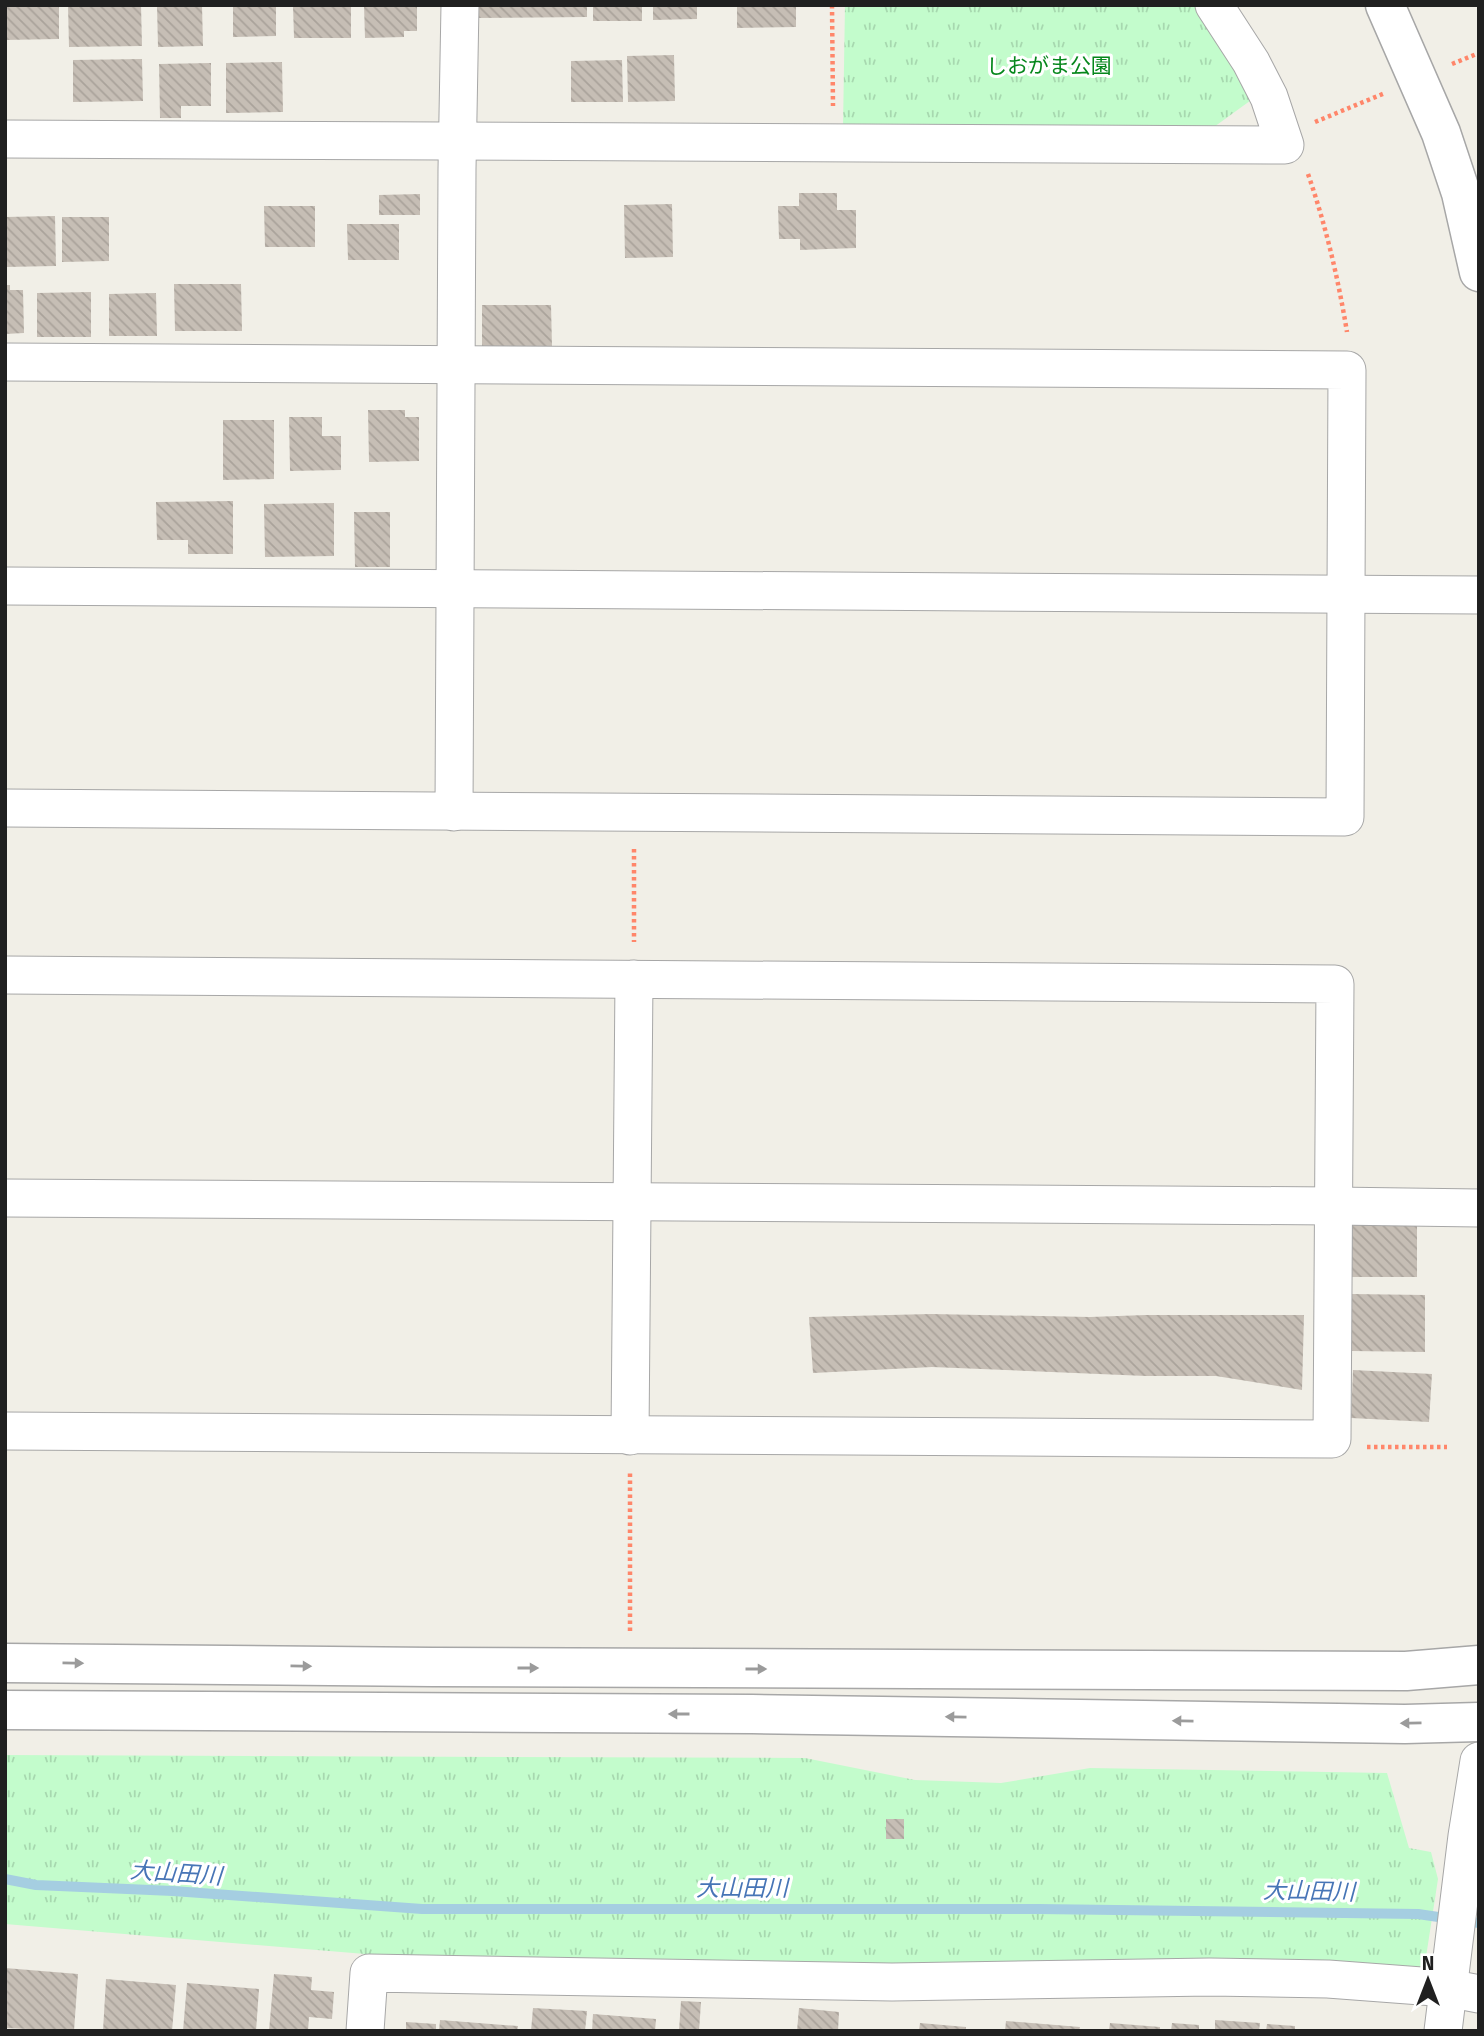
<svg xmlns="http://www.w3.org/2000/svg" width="1484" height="2036" font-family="'Fira Sans','Noto Sans JP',sans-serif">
<defs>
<pattern id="park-tufts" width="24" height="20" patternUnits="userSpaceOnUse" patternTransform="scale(1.75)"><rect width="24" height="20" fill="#c3fccc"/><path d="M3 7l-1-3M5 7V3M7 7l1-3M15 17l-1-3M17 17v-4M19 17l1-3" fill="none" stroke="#a7d8af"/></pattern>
<pattern id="building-back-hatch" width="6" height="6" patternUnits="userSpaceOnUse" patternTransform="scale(1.75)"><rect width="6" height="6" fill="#c6beb5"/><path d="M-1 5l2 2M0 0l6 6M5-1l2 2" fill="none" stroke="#aaa39b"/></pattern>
</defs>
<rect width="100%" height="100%" fill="#f1efe7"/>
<!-- park -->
<g fill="url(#park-tufts)">
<path d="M845,5h349l60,93 -40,29h-371z"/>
<path d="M5,1755l800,3 110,22 86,3 89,-15 297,5 22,75 22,4 7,27 -14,91 -515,-3 -484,-8 -420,-35z"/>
</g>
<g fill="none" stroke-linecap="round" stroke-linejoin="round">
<!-- stream -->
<path stroke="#a5cee1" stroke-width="10" d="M5,1879l31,6 137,6 249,18h617l379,5 61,9"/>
</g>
<!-- building -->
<g fill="url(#building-back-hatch)">
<path d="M5,5h54v34l-54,1z"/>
<path d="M68,5h73l1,41 -73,1z"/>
<path d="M157,5h45l1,41 -45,1z"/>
<path d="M233,5h43v31l-43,1z"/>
<path d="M293,5h58v33h-57z"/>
<path d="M364,5h53v26h-13v6l-39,1z"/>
<path d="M476,5h111v12l-111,1z"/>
<rect x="593" y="5" width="49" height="16"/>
<path d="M653,5h44v14l-44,1z"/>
<path d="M737,5h59v22l-59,1z"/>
<path d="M674,55l1,46 -47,1 -1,-46z"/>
<path d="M142,59l1,42 -70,1v-42z"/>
<path d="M622,60l1,42h-52v-41z"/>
<path d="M282,62l1,50 -57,1v-50z"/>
<path d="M211,63v43h-30v12h-21l-1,-54z"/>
<path d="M799,193h38v17h19v38l-56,2v-11h-21l-1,-33h21z"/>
<path d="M420,194v21h-41v-20z"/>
<path d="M672,204l1,53 -48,1 -1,-53z"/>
<path d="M264,206h51v41h-50z"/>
<path d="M55,216l1,50 -51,1v-50z"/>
<path d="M62,217h47v44l-47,1z"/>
<path d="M347,224h52v36h-51z"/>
<path d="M174,284h67l1,47h-67z"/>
<path d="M5,285h5v5h13l1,43 -19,1z"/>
<path d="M91,292v45h-54v-44z"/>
<path d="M156,293l1,43h-48v-42z"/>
<path d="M482,305h69l1,42h-70z"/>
<path d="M368,410h37v7h14v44l-50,1z"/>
<path d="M289,417h33v19h19v34l-51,1z"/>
<path d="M223,420h51v59l-51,1z"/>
<path d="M233,501v53h-45v-14h-31l-1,-38z"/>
<path d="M334,503v53l-69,1 -1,-53z"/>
<path d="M354,512h36v55h-35z"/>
<path d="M1347,1222h70v55h-69z"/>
<path d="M1352,1294l73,1v57l-73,-1z"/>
<path d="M931,1314l159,3 56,-2h158l-2,75 -86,-14h-70l-214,-9 -119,6 -4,-56z"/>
<path d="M1353,1370l79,4 -3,48 -78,-4z"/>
<rect x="886" y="1819" width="18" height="20"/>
<path d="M5,1968l73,6 -4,57 -69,-3z"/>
<path d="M274,1974l38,3 -1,13 23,2 -2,27 -23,-2 -1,14h-39z"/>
<path d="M106,1979l70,6 -4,46h-69z"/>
<path d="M187,1983l72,6 -3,42h-73z"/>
<path d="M681,2001l20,1 -2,29h-20z"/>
<path d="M533,2008l54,3 -2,20h-54z"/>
<path d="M799,2008l40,4 -1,19h-41z"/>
<path d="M593,2014l63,5 -1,12h-63z"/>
<path d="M440,2020l78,6 -1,5h-78z"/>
<path d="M1215,2020l45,3 -1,8h-44z"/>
<path d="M1006,2021l74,6 -1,4h-74z"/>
<path d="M406,2022l30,2v7h-30z"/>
<path d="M920,2023l46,4v4h-47z"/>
<path d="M1110,2023l50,4v4h-51z"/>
<path d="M1172,2023l27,2v6h-28z"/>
<path d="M1267,2024l28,2v5h-29z"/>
</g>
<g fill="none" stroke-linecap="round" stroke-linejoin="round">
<!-- minor casing -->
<g stroke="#a7a7a7" stroke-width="39">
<g id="minor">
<path d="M5,139l1280,6 -16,-48 -18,-35 -37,-57"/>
<path d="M5,362l1342,8 -2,447 -1340,-9"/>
<path d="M5,586l1474,9"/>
<path d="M454,812l3,-643 3,-164"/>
<path d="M5,975l1330,9 -3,455 -1327,-8"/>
<path d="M5,1198l1329,8 145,2"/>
<path d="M630,1436l4,-457"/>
<path d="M365,2031l4,-58 523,9 318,-5 118,2 120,9 31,6"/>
<path d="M1443,2031l24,-195 12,-75"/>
</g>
</g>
<!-- tertiary casing -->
<g stroke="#a7a7a7" stroke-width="41">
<g id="tertiary">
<path d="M1385,5l56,128 20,60 18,79"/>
<path d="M5,1663l427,4 974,4 73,-6"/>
<path d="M5,1710l747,4 653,10 74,-2"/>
</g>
</g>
<!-- path -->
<g stroke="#ff866a" stroke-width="4.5" stroke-dasharray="3.5 3.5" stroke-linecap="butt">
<path d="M832,5l1,101"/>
<path d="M1452,64l27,-11"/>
<path d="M1315,122l70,-29"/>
<path d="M1308,174c18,52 30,104 39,158"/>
<path d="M634,849v93"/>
<path d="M1367,1447h80"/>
<path d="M630,1631v-159"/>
</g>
<!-- minor -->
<use href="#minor" stroke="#fff" stroke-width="37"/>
<!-- tertiary -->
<use href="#tertiary" stroke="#fff" stroke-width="38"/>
</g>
<!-- one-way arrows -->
<defs><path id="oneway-solid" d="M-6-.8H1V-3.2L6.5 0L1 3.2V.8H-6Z" transform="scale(1.75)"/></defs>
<g fill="#9b9b9b">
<use href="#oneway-solid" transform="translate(73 1663) rotate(1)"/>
<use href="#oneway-solid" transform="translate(301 1666) rotate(1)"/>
<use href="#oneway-solid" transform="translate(528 1668)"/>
<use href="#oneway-solid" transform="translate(756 1669)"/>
<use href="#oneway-solid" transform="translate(679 1714) rotate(-180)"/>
<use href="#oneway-solid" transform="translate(956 1717) rotate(-179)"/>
<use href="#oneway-solid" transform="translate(1183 1721) rotate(-179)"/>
<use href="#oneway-solid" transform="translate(1411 1723) rotate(179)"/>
</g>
<g text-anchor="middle" stroke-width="6" stroke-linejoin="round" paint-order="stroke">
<!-- park labels -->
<g font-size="21" fill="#06871c" stroke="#fff">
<text x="1049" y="73">しおがま公園</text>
</g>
<!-- water labels -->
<g font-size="23" font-style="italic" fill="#4775b6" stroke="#fff">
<text transform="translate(176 1873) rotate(4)" y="8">大山田川</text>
<text x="742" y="1896">大山田川</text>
<text transform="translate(1309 1891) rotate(1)" y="8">大山田川</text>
</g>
</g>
<!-- border -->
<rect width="1484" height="2036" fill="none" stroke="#202020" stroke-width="14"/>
<!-- north arrow -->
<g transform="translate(1428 1980)" stroke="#ffffff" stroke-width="5" paint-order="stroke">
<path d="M0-5L12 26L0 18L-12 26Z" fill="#202020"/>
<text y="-10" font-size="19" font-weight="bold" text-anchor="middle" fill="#202020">N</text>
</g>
</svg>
